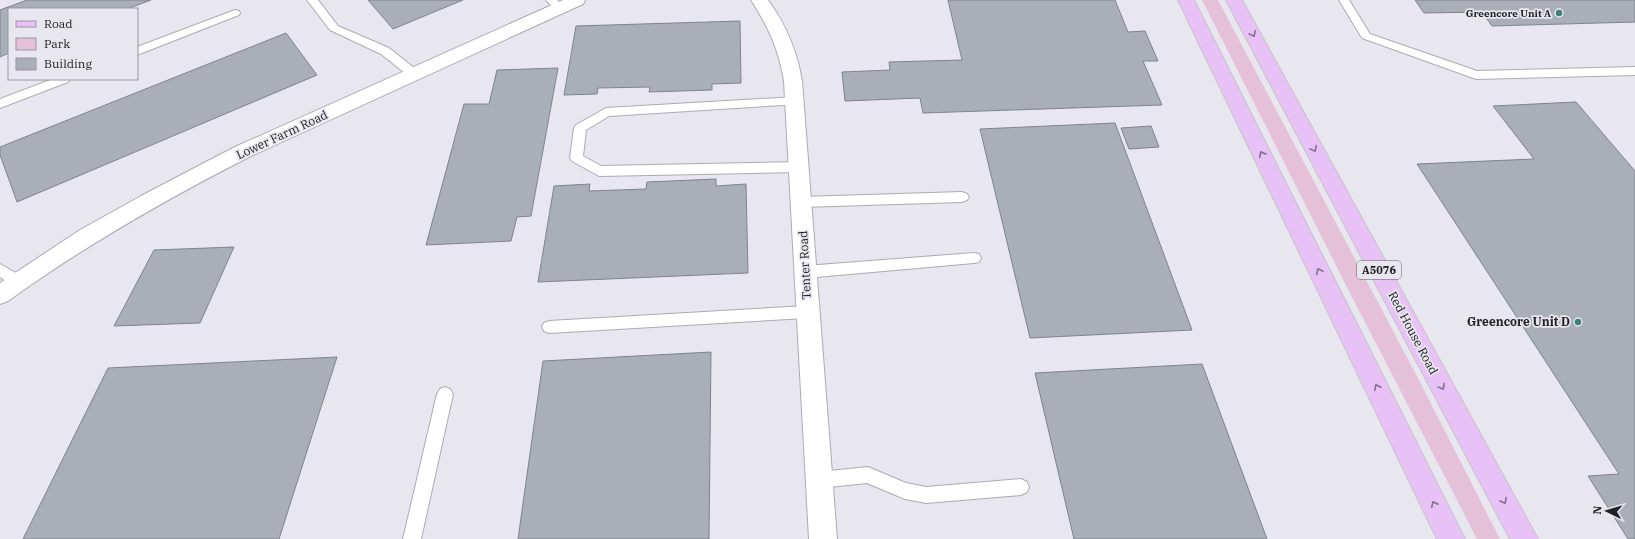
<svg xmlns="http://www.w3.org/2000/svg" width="1635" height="539" font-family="'IBM Plex Serif',serif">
<rect width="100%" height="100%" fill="#e8e7f0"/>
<!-- green -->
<path fill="#e5c1d9" d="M1202,0h16l201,380 81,159h-23l-124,-240z"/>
<!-- building -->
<g fill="#aaaeb7" stroke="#7f838b">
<path d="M27,0h124l-24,9h-118v44l-9,4v-47z"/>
<path d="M368,0h95l-70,29z"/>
<path d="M948,0h167l13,32 17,-1 13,30h-15l19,44 -239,8 -3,-15 -75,3 -3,-29 48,-2 -1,-8 73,-2z"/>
<path d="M1415,0h220v22l-143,4 -10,-14 -58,1z"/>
<path d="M740,21l1,62 -29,1v6l-63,2 1,-5 -52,1 -1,6 -33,1 12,-69z"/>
<path d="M286,33l31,42 -300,127 -17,-47v-8z"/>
<path d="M558,68l-27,148 -14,1 -6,24 -85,4 38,-141h25l8,-34z"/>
<path d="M1576,102l59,69v368h-7l-40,-63 31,-2 -202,-310 117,-5 -41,-53z"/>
<path d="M1115,123l77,207 -162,8 -50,-209z"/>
<path d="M1151,126l8,21 -30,2 -8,-21z"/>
<path d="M716,179v7l30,-2 2,89 -210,9 16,-96 36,-2 -1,7 57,-2 1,-7z"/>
<path d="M234,247l-34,76 -86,3 40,-76z"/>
<path d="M711,352l-2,187h-191l25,-178z"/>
<path d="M337,357l-58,182h-256l85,-171z"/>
<path d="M1202,364l65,175h-193l-39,-166z"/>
</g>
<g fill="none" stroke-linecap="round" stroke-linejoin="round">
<!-- service casing -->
<g stroke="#acabb4" stroke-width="2">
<g id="service">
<path d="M307,0h11l20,26 51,22 29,23 2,3 -2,3h-8l-29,-23 -51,-24z"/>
<path d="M546,0h11l7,8 -5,3 -4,-1z"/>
<path d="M1339,0h10l21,34 107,37 158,-4v8l-159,4 -114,-41z"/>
<path d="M235,10l4,1 1,2 -1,2 -102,40v-8z"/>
<path d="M53,79h17l-2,3 -68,26v-9z"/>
<path d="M795,97l4,1 2,3 -2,3 -190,12 -23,14 -3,26 18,10 198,-4 5,2 1,3 -1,3 -5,2 -200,4 -27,-15 -2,-3 4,-30 2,-3 30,-17z"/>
<path d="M962,192l5,2 2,3 -2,3 -5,2 -161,5 -5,-2 -2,-3 2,-3 5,-2z"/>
<path d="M974,253l5,1 2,4 -2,4 -5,1 -169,15 -5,-2 -2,-4 2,-4 5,-2z"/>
<path d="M0,264l23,13 2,4 -2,4c-9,3 -16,-3 -23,-8z"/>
<path d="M807,306l5,2 2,4 -2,4 -5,2 -258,15 -5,-2 -2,-4 2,-4 5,-2z"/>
<path d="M445,387l5,2 3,5 -32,145h-18l34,-145 3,-5z"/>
<path d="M868,467l38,16 20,4 95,-8 6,3 2,5 -2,5 -6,3 -95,8 -21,-4 -38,-16 -48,5 -6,-3 -2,-5 2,-5 6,-3z"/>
</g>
</g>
<!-- minor casing -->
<g stroke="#acabb4" stroke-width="2">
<g id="minor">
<path d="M563,0h22l-2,4 -334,153c-84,43 -165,89 -241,144l-8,3v-21l80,-53 61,-34 63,-33 31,-16z"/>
<path d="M751,0h17c18,25 29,50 34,81l35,458h-28l-25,-458c-5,-31 -16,-55 -33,-81z"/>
</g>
</g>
<!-- primary casing -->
<g stroke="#c5c5c6" stroke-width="2">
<g id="primary">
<path d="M1178,0h16l271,539h-28z"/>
<path d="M1226,0h16l296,539h-28z"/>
</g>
</g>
<!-- service -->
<use href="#service" fill="#fff" fill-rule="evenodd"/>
<!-- minor -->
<use href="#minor" fill="#fff" fill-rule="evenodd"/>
<!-- primary -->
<use href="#primary" fill="#e8c1f7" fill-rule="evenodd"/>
</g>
<!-- one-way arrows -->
<defs><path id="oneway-chevron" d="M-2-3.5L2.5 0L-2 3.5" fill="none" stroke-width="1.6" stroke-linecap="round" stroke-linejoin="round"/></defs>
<g stroke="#84708e">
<use href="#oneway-chevron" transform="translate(1253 34) rotate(62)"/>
<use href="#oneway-chevron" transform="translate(1314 149) rotate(62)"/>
<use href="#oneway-chevron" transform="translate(1262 154) rotate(-116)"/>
<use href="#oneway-chevron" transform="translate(1319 271) rotate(-117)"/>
<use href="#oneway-chevron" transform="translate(1377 387) rotate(-117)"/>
<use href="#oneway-chevron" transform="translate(1442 387) rotate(62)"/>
<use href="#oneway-chevron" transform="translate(1504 501) rotate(61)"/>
<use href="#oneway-chevron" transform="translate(1434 504) rotate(-116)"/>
</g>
<!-- markers -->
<g fill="#3f8274" stroke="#e8e7f0" stroke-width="1.5">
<circle cx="1559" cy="13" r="4"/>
<circle cx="1578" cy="322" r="4"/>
</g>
<g text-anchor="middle" stroke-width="3.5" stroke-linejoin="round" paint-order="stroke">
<!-- far-poi labels -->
<g font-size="10" font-weight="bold" fill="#212024" stroke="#e8e7f0" text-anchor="end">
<text x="1551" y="17">Greencore Unit A</text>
</g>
<!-- shield labels -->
<rect fill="#e8e7f0" stroke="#5d5c61" stroke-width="1" x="1357" y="261" width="44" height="18" rx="3"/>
<g font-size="11" font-weight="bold" fill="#212024">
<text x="1379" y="274">A5076</text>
</g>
<!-- street labels -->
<g font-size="12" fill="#212024" stroke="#e8e7f0">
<text transform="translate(282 135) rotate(-25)" y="4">Lower Farm Road</text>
<text transform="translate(805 265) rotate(-93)" y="4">Tenter Road</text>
<text transform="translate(1413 333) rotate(62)" y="4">Red House Road</text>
</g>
<!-- poi labels -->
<g font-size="12" font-weight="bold" fill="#212024" stroke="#e8e7f0" text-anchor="end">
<text x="1570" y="326">Greencore Unit D</text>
</g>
</g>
<!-- legend -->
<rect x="8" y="8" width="130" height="72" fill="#e8e7f0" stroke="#98979e"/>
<rect x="16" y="21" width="20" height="6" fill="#e8c1f7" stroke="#98979e"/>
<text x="44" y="28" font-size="12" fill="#212024">Road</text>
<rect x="16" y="38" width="20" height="12" fill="#e5c1d9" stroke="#98979e"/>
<text x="44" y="48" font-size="12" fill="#212024">Park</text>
<rect x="16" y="58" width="20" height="12" fill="#aaaeb7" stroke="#98979e"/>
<text x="44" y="68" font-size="12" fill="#212024">Building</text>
<!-- north arrow -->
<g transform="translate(1607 511) rotate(275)" stroke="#e8e7f0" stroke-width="3" paint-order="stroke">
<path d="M0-3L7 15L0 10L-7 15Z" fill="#212024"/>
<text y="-6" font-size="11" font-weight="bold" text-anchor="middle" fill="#212024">N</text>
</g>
</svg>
